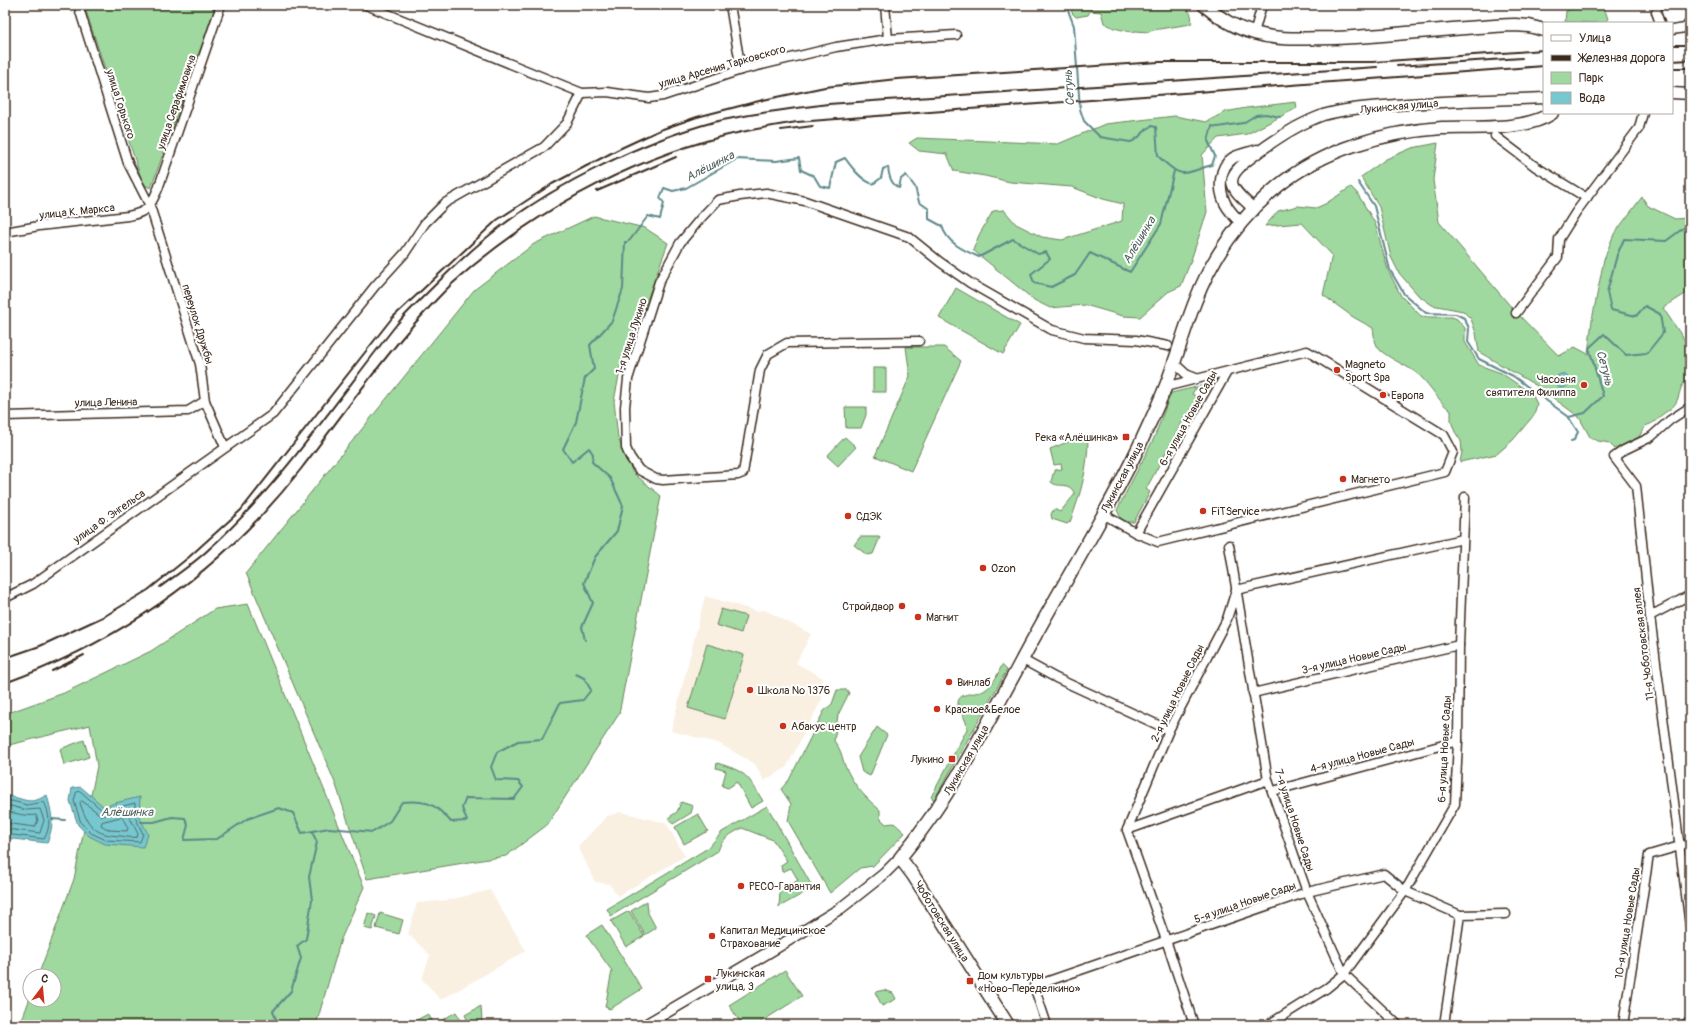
<svg xmlns="http://www.w3.org/2000/svg" width="1695" height="1030" font-family="Pangolin,sans-serif">
<rect width="100%" height="100%" fill="#fff"/>
<filter id="ink" filterUnits="userSpaceOnUse"><feTurbulence type="fractalNoise" baseFrequency=".025" numOctaves="2"/><feDisplacementMap in="SourceGraphic" scale="8" xChannelSelector="R" yChannelSelector="G"/><feConvolveMatrix kernelMatrix="1 2 1 2 8 2 1 2 1" color-interpolation-filters="sRGB"/></filter>
<g filter="url(#ink)">
<!-- built -->
<g fill="#f9f0e2">
<path d="M705,596l51,15 9,-1 46,24 -15,29 27,15 -6,16 6,3 -37,71 -22,13 -9,-17 -37,-21 -47,-12z"/>
<path d="M621,812l45,11 19,33 -67,40 -9,-12 -14,-2 -17,-36 29,-30z"/>
<path d="M490,890l36,61 -85,49 -19,-21 8,-24 -22,-21 9,-31 32,-3z"/>
</g>
<!-- green -->
<g fill="#9fd99f" stroke="#6d825e">
<path d="M84,5h132l-65,183 -5,-2 -5,-8z"/>
<path d="M1071,5h113c6,7 9,10 7,19l-38,6 -5,2 -12,-1 -5,1 -17,-4 -10,-5 -3,-11 -11,-1 -2,4 -12,2 -4,-4z"/>
<path d="M1582,5h16l6,2 4,12 -4,4 -39,-1 1,-11z"/>
<path d="M1296,102l1,6 -50,26 -29,4 -16,17 5,57 -17,51 -9,23 -13,6 -28,25 -17,-1 -38,-11 -35,3 -16,-8 -61,-50 6,-15 14,-24 11,-1 12,14 26,13 20,3 60,-19 1,-17 -20,-5 -31,-12 -62,-5 -25,-6 -31,-5 -7,-17 -28,-3 -10,-8 8,-5 141,6 47,-20 70,-8 31,6 19,-10 21,-4z"/>
<path d="M1438,143l-5,37 6,42 73,86 47,48 16,-9 13,7 4,-34 12,-61 10,-25 28,-37 6,9 27,13 12,-1 3,-2v75l-27,17 27,40v31h-3c-7,8 -6,10 -9,19 -3,9 -8,11 -15,16 -9,7 -6,8 -18,12l-6,11 -24,12 -6,-6 -11,-2 -8,-4 -11,-20 -42,-31 -58,-34 -3,-19 -5,-14 -8,-8 -31,-6 -14,-10 -19,-22 -8,-16 -12,-50 -18,-30 25,-18 26,-11z"/>
<path d="M1351,187l6,6 18,30 13,47 13,26 20,20 8,1h23l5,2 8,9v14l14,23 22,8 31,21 5,10 -3,11 -21,25 -16,14 -37,8 2,-10 -1,-11 -6,-9 -4,-11v-10c-13,-10 -19,-24 -31,-35 -11,-10 -27,-15 -39,-25 -6,-5 -7,-15 -8,-23l-20,-11 -30,-22 9,-40 -30,-32 -37,3 13,-15 20,-5 18,2 9,-4z"/>
<path d="M594,216l51,12 23,15 -26,71 -19,42 -9,45 4,37 15,35 28,23 -42,218 -72,111 -41,31 -139,23 -31,-94 -90,-212 228,-283 60,-46z"/>
<path d="M956,288l64,37 -17,29 -64,-36z"/>
<path d="M906,347h38l17,14 -50,110 -36,-15 35,-80z"/>
<rect x="873" y="368" width="13" height="24"/>
<path d="M1209,384l-2,7 -12,-2 -3,5 10,5 -14,24 -5,-2 -37,68 4,3 -16,30c-11,0 -13,-2 -17,-12l37,-72 17,-45z"/>
<path d="M845,407h21v8l-5,13h-15z"/>
<path d="M1085,435l3,3c0,29 -7,56 -18,84l-3,2 -15,-5 -1,-5 3,-5 6,3 15,-18c-7,-14 -16,-5 -24,-12l2,-8 2,-1v-3l7,-1 -1,-5 -7,1 -4,-16z"/>
<path d="M845,437l11,10 -18,19 -11,-10z"/>
<path d="M860,537h20l-7,17 -6,1 -13,-10z"/>
<path d="M248,604l116,283 -23,52 -25,86h-296l10,-27v2h24v-24h-16l36,-97 23,-113 -7,-41 -85,21v-32l59,-21 87,-42 64,-42z"/>
<path d="M721,609l25,7 -5,17 -25,-8z"/>
<path d="M707,644l37,11 -19,64 -37,-11z"/>
<path d="M1002,665l5,5 -73,130 -3,-3 36,-68c0,-12 -9,-17 -9,-25 -1,-13 20,-9 27,-14 9,-5 13,-17 17,-25z"/>
<path d="M837,690h10l2,3 -11,22 -4,26c10,12 7,19 14,31 8,16 19,27 32,38v8l6,6 8,-1 11,10 -32,33 -13,2 -30,25 -42,-72 3,-17 -10,-15 8,-9 35,-69 8,-7z"/>
<path d="M877,727l10,8 -17,41 -8,-4 -4,-15z"/>
<path d="M84,740l5,17 -25,8 -4,-16z"/>
<path d="M717,763c30,9 30,12 46,38l-12,7 -14,-26 -9,6 -6,-2 4,-15 -10,-3z"/>
<path d="M681,802l12,4 -2,7 -18,11 -5,-6 9,-6z"/>
<path d="M767,806l46,82 -34,19 1,-15 18,-12 -7,-12 -9,4 -1,-7 6,-4 -14,-21 -31,-12c-11,6 -20,10 -24,23l-107,65 -4,-7 101,-61 14,-16z"/>
<path d="M698,814l10,17 -24,13 -9,-17z"/>
<path d="M647,901l1,12 8,15 -11,7 -14,-24z"/>
<path d="M629,911l15,25 -18,11 -15,-26z"/>
<path d="M368,913l8,3 -4,14 -8,-2z"/>
<path d="M380,913l23,7 -4,14 -23,-6z"/>
<path d="M602,925l40,64 -32,20 -5,-2 7,-36 -26,-36z"/>
<path d="M785,970l17,26 -46,29h-14l-13,-20z"/>
<path d="M884,990l9,3 3,6 -14,7 -7,-14z"/>
<path d="M481,1006l1,16 2,3h-14l-5,-10z"/>
<path d="M456,1012l8,13h-24l-1,-3z"/>
<path d="M428,1014l7,11h-28z"/>
</g>
<!-- water -->
<g fill="#76c7d0" stroke="#5e8889">
<circle cx="1562" cy="381" r="7"/>
<path d="M81,787l23,20 11,-4 25,-6 -1,19 9,18 -5,13 -38,-3 -16,-8 -11,-11 -8,-24 2,-13z"/>
<path d="M47,795c5,19 8,29 0,48l-42,-5v-41c18,-2 21,11 42,-2z"/>
</g>
<g fill="none" stroke-linecap="round" stroke-linejoin="round">
<!-- shore -->
<g stroke="#536965" stroke-width="1">
<path d="M80,791l23,20 32,-8v14l8,17 -3,8 -34,-2 -15,-7 -10,-10 -7,-22 2,-8z"/>
<path d="M5,801h7l15,4 17,-3c6,11 7,26 0,37l-39,-5"/>
<path d="M82,801l20,15 27,-7 1,9 8,16 -1,3c-5,1 -11,0 -16,-1 -26,-1 -33,-9 -41,-33z"/>
<path d="M5,806h6l15,4 14,-1 4,11 -4,13 -35,-4"/>
<path d="M5,812c11,0 18,5 31,3l2,5 -3,7 -30,-4"/>
<path d="M122,817l6,11 -1,3 -18,-1 -8,-5 1,-3z"/>
</g>
<!-- stream -->
<g stroke="#5e8889" stroke-width="2">
<path d="M1066,5l8,21 6,83 4,12 16,16 30,5c8,-1 14,-12 21,-16l5,1 2,29c25,24 23,18 54,9l3,-9 -7,-15 4,-15 6,1 25,-4 13,-8 10,-1 14,3"/>
<path d="M1358,182l16,24 16,64 14,24 22,19 30,1 8,4 5,10 -1,14 11,17 34,17 56,41 16,-4 18,-17 -14,-48 15,-14 22,21 21,-2 16,-20 -3,-19 -15,-8 -9,10 -25,-6 -4,-18 10,-37 7,-16 42,2 19,-14 5,-2"/>
<path d="M1569,418l9,14 -4,8 -3,1"/>
<path d="M585,640l-3,-13 11,-24 -9,-20 11,-26 22,-26 6,-25 -13,-28 -18,-16 1,-8 -4,-6 -17,14 -9,-13 13,-27 9,-44 9,-9 -4,-24 22,-24 11,-32 2,-47h2l3,-2 18,-24 12,3 4,-16 -4,-5 4,-10 9,3 13,-3 51,-29 39,2 23,-3 2,12 13,6 6,10 10,2 6,-26 9,-4c7,10 16,22 28,26l8,-6 2,-9 5,-2c1,9 3,17 11,21l2,-9 5,-4 9,12 4,15 10,7v10l13,7c5,17 21,24 37,31l34,-18 25,15 8,-2 4,7 -19,15 3,9 17,4 24,-12 15,-22 40,19 31,-48 13,-53"/>
<path d="M52,819l13,1"/>
<path d="M141,822h13l18,-5 13,1 3,7 -4,15 33,-1 30,-20 32,-11 14,5 9,20 27,-5 44,4 17,-11 12,-19c24,-2 33,1 49,20l16,-1 -5,-13 4,-10 48,1 9,-12 -5,-6 -22,-1 -5,-13 6,-15 21,-11 24,-2 18,-36 23,-3 8,-10 -7,-12 -8,-4"/>
<path d="M278,1025l-5,-14 18,-20 10,-33 -4,-12 9,-7 6,-39 -3,-23 8,-35 -5,-10"/>
</g>
<!-- minor casing -->
<g stroke="#3b2a1e" stroke-width="11">
<g id="minor">
<path d="M78,5l50,158 22,43 50,158 5,37 20,46"/>
<path d="M366,5l216,88 25,-1 42,6 14,-2 78,-26 95,-23 52,-8 68,-4"/>
<path d="M730,5l11,65"/>
<path d="M885,5l3,34"/>
<path d="M1658,5l-2,7 4,11"/>
<path d="M1672,30l13,-2 5,-6"/>
<path d="M1254,33l8,-28"/>
<path d="M1495,136l41,31 51,31"/>
<path d="M5,232l34,-6 89,-10c21,-4 22,-10 30,-27l63,-184"/>
<path d="M1516,313l42,-56 1,-18 17,-27 63,-84 4,-15"/>
<path d="M919,341l-132,2 -19,11 -8,16 -17,103 -5,2 -75,5 -7,-1 -17,-9 -9,-13 -4,-9 -1,-41 3,-28 31,-97 21,-39 20,-24 18,-19 22,-4 26,-3 39,8 104,36 31,25 30,21 82,47 32,8 52,2 32,6"/>
<path d="M1173,362l13,12 10,4"/>
<path d="M1690,407l-20,13 -19,17 -27,13 -10,7 22,29 14,130 40,310"/>
<path d="M5,416l183,-5 17,-10"/>
<path d="M1103,514l33,19 22,9 287,-70 8,-20 -9,-17 -137,-84 -142,36"/>
<path d="M1136,533l91,-161"/>
<path d="M1229,545l39,235 39,112 37,82 54,51"/>
<path d="M5,598l28,-14 240,-170 102,-128 30,-33 20,-30 20,-20 99,-56 23,-24 15,-30"/>
<path d="M1650,616l40,-21"/>
<path d="M1023,660l33,18 113,52"/>
<path d="M1253,693l206,-48"/>
<path d="M1273,791l185,-50"/>
<path d="M1127,830l141,-50"/>
<path d="M1047,1025l-13,-39 273,-94 77,-18 21,17 55,24 46,-1"/>
<path d="M1194,1025l-28,-85 -39,-110 42,-100 58,-111 9,-29 227,-51"/>
<path d="M1268,1025l59,-37 17,-14 61,-83 50,-87 3,-63 1,-96 6,-148"/>
<path d="M1444,1025l16,-110"/>
<path d="M1623,1025l26,-170 41,-12"/>
<path d="M1683,1025l7,-3"/>
</g>
</g>
<!-- tertiary casing -->
<g stroke="#3b2a1e" stroke-width="13">
<g id="tertiary">
<path d="M1672,93l18,1"/>
<path d="M1254,209c-26,-23 -32,-30 -1,-53 21,-16 45,-32 70,-41 23,-7 49,-8 72,-10 50,-4 99,-5 149,-7"/>
<path d="M1241,223c-6,-6 -12,-12 -16,-20 -7,-14 -6,-36 8,-45 7,-4 16,-5 24,-8"/>
<path d="M645,1025l131,-77 65,-40 43,-34 16,-16"/>
</g>
</g>
<!-- secondary casing -->
<g stroke="#3b2a1e" stroke-width="15">
<g id="secondary">
<path d="M1204,5c15,13 31,23 50,28 26,8 52,5 79,5 61,-2 121,-11 182,-13l14,1 15,4"/>
<path d="M1008,1025l-95,-150 -13,-17c56,-67 94,-148 136,-224 35,-64 74,-126 105,-192 8,-18 17,-36 24,-54 11,-28 19,-58 30,-86 17,-45 46,-85 83,-116 46,-37 106,-54 164,-58 32,-1 84,3 110,-15"/>
</g>
</g>
<!-- minor -->
<use href="#minor" stroke="#fff" stroke-width="8"/>
<!-- tertiary -->
<use href="#tertiary" stroke="#fff" stroke-width="10"/>
<!-- secondary -->
<use href="#secondary" stroke="#fff" stroke-width="12"/>
<!-- rail -->
<g stroke="#3b2a1e" stroke-width="2">
<path d="M1672,45h18"/>
<path d="M1672,61l18,-1"/>
<path d="M1397,66l125,-8"/>
<path d="M1672,68h18"/>
<path d="M781,130l32,-4"/>
<path d="M597,191l79,-34"/>
<path d="M160,587c16,-12 33,-23 48,-37 73,-66 128,-149 189,-226 10,-12 22,-23 33,-34 21,-21 46,-45 70,-63 58,-44 143,-86 214,-105 38,-9 76,-13 114,-18l549,-37"/>
<path d="M5,658l35,-12 65,-30 43,-26 41,-33 52,-47 151,-192 105,-98 55,-36 67,-35 41,-19 37,-13 66,-17 62,-13 72,-8 262,-17h214l171,-12"/>
<path d="M52,671l32,-16"/>
<path d="M5,683c120,-43 218,-114 296,-214 38,-49 73,-100 114,-146 12,-13 25,-28 38,-40 77,-69 171,-121 271,-147 24,-6 48,-10 73,-14l747,-56"/>
</g>
</g>
</g>
<!-- markers -->
<g fill="#c8321e" stroke="#fff" stroke-width="1.5">
<circle cx="1337" cy="370" r="4"/>
<circle cx="1584" cy="385" r="4"/>
<circle cx="1383" cy="395" r="4"/>
<rect x="1122" y="433" width="8" height="8" rx="2"/>
<circle cx="1343" cy="479" r="4"/>
<circle cx="1203" cy="511" r="4"/>
<circle cx="848" cy="516" r="4"/>
<circle cx="983" cy="568" r="4"/>
<circle cx="902" cy="606" r="4"/>
<circle cx="918" cy="617" r="4"/>
<circle cx="949" cy="682" r="4"/>
<circle cx="750" cy="690" r="4"/>
<circle cx="937" cy="709" r="4"/>
<circle cx="783" cy="726" r="4"/>
<rect x="948" y="755" width="8" height="8" rx="2"/>
<circle cx="741" cy="886" r="4"/>
<circle cx="712" cy="936" r="4"/>
<rect x="704" y="975" width="8" height="8" rx="2"/>
<rect x="966" y="977" width="8" height="8" rx="2"/>
</g>
<g text-anchor="middle" stroke-width="4" stroke-linejoin="round" paint-order="stroke">
<!-- street labels -->
<g font-size="11" fill="#3b2a1e" stroke="#fff">
<text transform="translate(722 66) rotate(-16)" y="4">улица Арсения Тарковского</text>
<text transform="translate(176 102) rotate(-71)" y="4">улица Серафимовича</text>
<text transform="translate(121 104) rotate(72)" y="4">улица Горького</text>
<text transform="translate(1399 106) rotate(-5)" y="4">Лукинская улица</text>
<text transform="translate(77 211) rotate(-6)" y="4">улица К. Маркса</text>
<text transform="translate(198 324) rotate(73)" y="4">переулок Дружбы</text>
<text transform="translate(631 336) rotate(-72)" y="4">1-я улица Лукино</text>
<text transform="translate(106 402) rotate(-1)" y="4">улица Ленина</text>
<text transform="translate(1188 418) rotate(-61)" y="4">6-я улица Новые Сады</text>
<text transform="translate(1122 477) rotate(-62)" y="4">Лукинская улица</text>
<text transform="translate(109 516) rotate(-35)" y="4">улица Ф. Энгельса</text>
<text transform="translate(1643 644) rotate(-97)" y="4">11-я Чоботовская аллея</text>
<text transform="translate(1354 658) rotate(-13)" y="4">3-я улица Новые Сады</text>
<text transform="translate(1177 693) rotate(-64)" y="4">2-я улица Новые Сады</text>
<text transform="translate(1444 749) rotate(-87)" y="4">6-я улица Новые Сады</text>
<text transform="translate(1362 755) rotate(-15)" y="4">4-я улица Новые Сады</text>
<text transform="translate(966 760) rotate(-60)" y="4">Лукинская улица</text>
<text transform="translate(1295 820) rotate(72)" y="4">7-я улица Новые Сады</text>
<text transform="translate(1245 902) rotate(-19)" y="4">5-я улица Новые Сады</text>
<text transform="translate(942 921) rotate(58)" y="4">Чоботовская улица</text>
<text transform="translate(1627 923) rotate(-81)" y="4">10-я улица Новые Сады</text>
</g>
<!-- poi labels -->
<g font-size="11" fill="#3b2a1e" stroke="#fff" text-anchor="start">
<text x="1345" y="368">Magneto<tspan x="1345" dy="13">Sport Spa</tspan></text>
<text x="1576" y="383" text-anchor="end">Часовня<tspan x="1576" dy="13">святителя Филиппа</tspan></text>
<text x="1391" y="399">Европа</text>
<text x="1118" y="441" text-anchor="end">Река «Алёшинка»</text>
<text x="1351" y="483">Магнето</text>
<text x="1211" y="515">FiTService</text>
<text x="856" y="520">СДЭК</text>
<text x="991" y="572">Ozon</text>
<text x="894" y="610" text-anchor="end">Стройдвор</text>
<text x="926" y="621">Магнит</text>
<text x="957" y="686">Винлаб</text>
<text x="758" y="694">Школа № 1376</text>
<text x="945" y="713">Красное&amp;Белое</text>
<text x="791" y="730">Абакус центр</text>
<text x="944" y="763" text-anchor="end">Лукино</text>
<text x="749" y="890">РЕСО-Гарантия</text>
<text x="720" y="934">Капитал Медицинское<tspan x="720" dy="13">Страхование</tspan></text>
<text x="716" y="977">Лукинская<tspan x="716" dy="13">улица, 3</tspan></text>
<text x="978" y="979">Дом культуры<tspan x="978" dy="13">«Ново-Переделкино»</tspan></text>
</g>
<!-- water labels -->
<g font-size="12" font-style="italic" fill="#50615c" stroke="#fff">
<text transform="translate(1069 88) rotate(-94)" y="4">Сетунь</text>
<text transform="translate(710 166) rotate(-27)" y="4">Алёшинка</text>
<text transform="translate(1139 240) rotate(-59)" y="4">Алёшинка</text>
<text transform="translate(1605 368) rotate(75)" y="4">Сетунь</text>
<text x="127" y="816">Алёшинка</text>
</g>
</g>
<!-- margin -->
<rect width="1695" height="1030" fill="none" stroke="#fff" stroke-width="20"/>
<rect x="10" y="10" width="1675" height="1010" fill="none" stroke="#3b2a1e" stroke-width="1.5" filter="url(#ink)"/>
<!-- legend -->
<rect x="1543" y="22" width="130" height="92" fill="#ffffff" stroke="#b1aaa5"/>
<rect x="1551" y="35" width="20" height="6" fill="#ffffff" stroke="#b1aaa5"/>
<text x="1579" y="42" font-size="12" fill="#3b2a1e">Улица</text>
<rect x="1551" y="55" width="20" height="6" fill="#3b2a1e" stroke="#b1aaa5"/>
<text x="1579" y="62" font-size="12" fill="#3b2a1e">Железная дорога</text>
<rect x="1551" y="72" width="20" height="12" fill="#9fd99f" stroke="#b1aaa5"/>
<text x="1579" y="82" font-size="12" fill="#3b2a1e">Парк</text>
<rect x="1551" y="92" width="20" height="12" fill="#76c7d0" stroke="#b1aaa5"/>
<text x="1579" y="102" font-size="12" fill="#3b2a1e">Вода</text>
<!-- north arrow -->
<g transform="translate(42 988) rotate(16)"><circle r="19" fill="#ffffff" stroke="#b1aaa5"/>
<path d="M0-3L7 15L0 10L-7 15Z" fill="#c8321e"/>
<text y="-6" font-size="11" font-weight="bold" text-anchor="middle" fill="#3b2a1e">С</text>
</g>
</svg>
